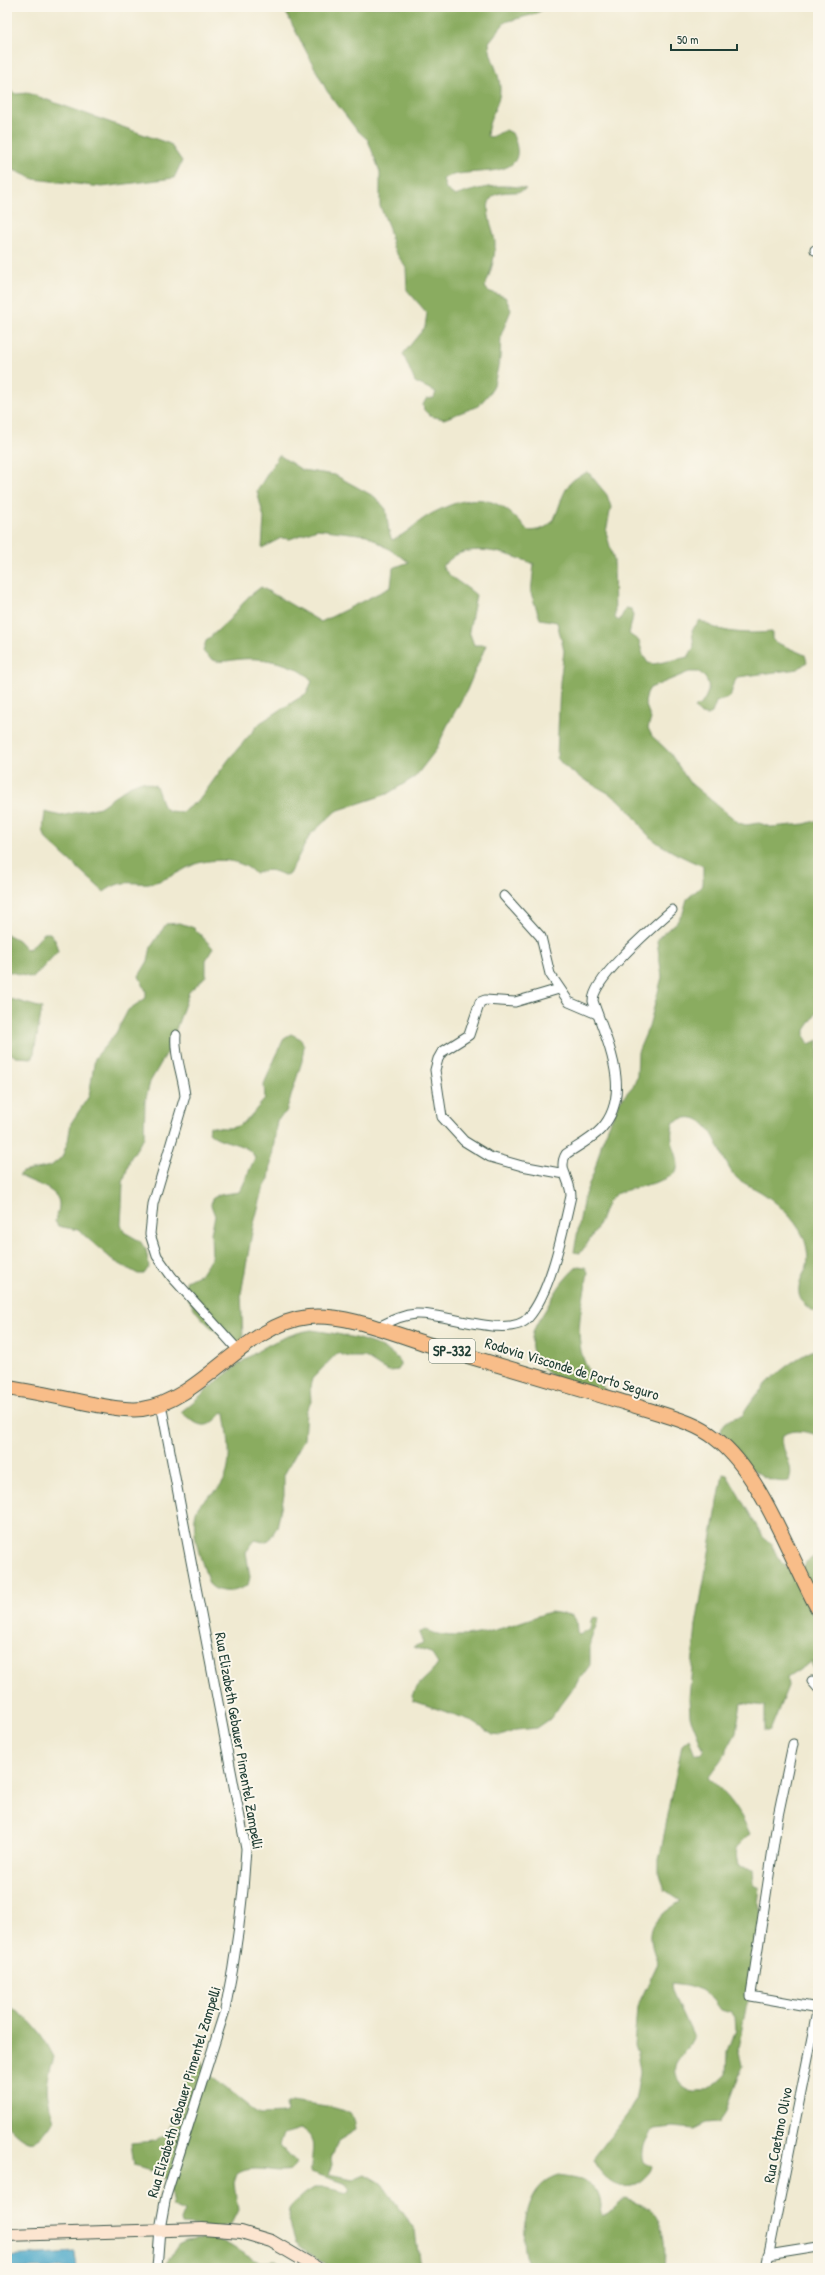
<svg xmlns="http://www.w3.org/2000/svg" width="825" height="2275" font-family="'Patrick Hand',sans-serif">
<rect width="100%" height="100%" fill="#fbf7ec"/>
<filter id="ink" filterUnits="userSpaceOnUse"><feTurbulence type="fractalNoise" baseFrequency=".025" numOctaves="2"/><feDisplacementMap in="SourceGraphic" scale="8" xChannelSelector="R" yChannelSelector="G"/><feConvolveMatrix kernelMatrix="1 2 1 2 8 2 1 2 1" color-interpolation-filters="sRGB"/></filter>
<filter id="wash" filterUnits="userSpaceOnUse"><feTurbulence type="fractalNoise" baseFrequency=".012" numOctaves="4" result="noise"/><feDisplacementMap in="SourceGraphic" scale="16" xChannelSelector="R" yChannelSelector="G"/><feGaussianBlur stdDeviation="0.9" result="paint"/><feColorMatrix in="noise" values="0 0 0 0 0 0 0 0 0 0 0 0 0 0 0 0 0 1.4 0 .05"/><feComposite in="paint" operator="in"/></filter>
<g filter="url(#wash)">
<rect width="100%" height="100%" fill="#f0ead2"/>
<!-- forest -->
<g fill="#8aac60" stroke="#54744a" fill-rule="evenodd">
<path d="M283,7h264l-12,7 -30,8 -16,20c0,16 11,30 11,46 1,15 -12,29 -13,48l4,1 15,-7 6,3c25,53 -46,31 -69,46l3,10 9,7c23,-8 47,-14 71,-7 -9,6 -23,0 -32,7 -14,9 2,37 1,49 0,15 -5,28 -10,42l3,4 17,6 6,13 -10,25 -1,23 -6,27 -5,9 -11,12 -34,13 -14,-3 -6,-6 -1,-5 3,-6 8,-1 2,-6 -21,-10 -12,-28 22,-27 2,-14 -20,-23 -1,-22 -13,-20 -4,-20 -9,-22v-34l-12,-32 -12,-11 -29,-38z"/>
<path d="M7,89l9,5 12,-1 142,51 12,17 -8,17 -72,9 -68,-8 -27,-12z"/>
<path d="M279,455l23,15 33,5 40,22 11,12 3,24 3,7c16,-6 26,-20 41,-27 42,-22 65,-18 95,18 33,-1 26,-23 40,-45 4,-7 13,-11 20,-14l19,23 4,12 -5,25 8,29 1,57 4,3 7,-13 5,1 2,7 -4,18 10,7 4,14 5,8 6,1 34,-7 6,-10 -2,-17 8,-10c19,14 49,14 72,12v7l3,3 30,13 2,7 -9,7 -60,8 -3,4 -5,16 -14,5 -4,11 -4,2 -8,-1 -5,-6c3,-4 5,-1 7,-5 9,-13 9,-22 -3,-31h-10l-39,16 -3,5 -2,10 6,16 -3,9 4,8 18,17 19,29 50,41 7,2 13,-2 12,4 34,-3 13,-4v191l-13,19v7l4,7 9,-4v273c-14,-6 -24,-16 -17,-33 1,-5 5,-9 6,-14 2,-9 0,-21 -4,-30 -9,-18 -25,-33 -42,-44 -7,-4 -16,-8 -23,-13 -21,-17 -23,-78 -64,-57 -8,23 7,31 3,47 -4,14 -48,18 -61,25 -10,7 -11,15 -15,25 -2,7 -16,29 -21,34l-6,-1 10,-55 10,-25 8,-30 17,-40 14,-16 4,-10 1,-24 11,-26 13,-49 -5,-36 4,-6 15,-12 7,-10 4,-14 16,-14v-19c-15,-6 -45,-20 -56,-32 -9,-11 -16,-24 -27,-33 -19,-15 -49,-24 -63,-43l3,-76 4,-31 -7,-29 -17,-3 -9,-26 3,-29c-22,-9 -57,-21 -80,-8 -4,3 -8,7 -12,10 9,14 22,18 34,29l-7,36 5,14h12l-19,45 -20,36 -11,24 -21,27 -28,17 -51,17 -26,24 -21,39 -5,1c-10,-5 -18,-7 -29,-1 -13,-16 -41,-16 -60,-10 -12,5 -23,13 -36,17 -22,7 -33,-6 -55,11l-58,-53 -3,-9 2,-18 16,4 39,-9 31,-22 11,-4 14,5 7,20 5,5 14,1 18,-13 29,-40 31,-36 47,-30 5,-12c-12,-17 -50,-24 -70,-22 -17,1 -27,8 -39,-8l3,-10 23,-21 19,-23 13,-10 60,35 70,-35 2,-19 16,-6 -42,-27 -50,-6 -27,10 -9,-1 -19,10 2,-30 -7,-27z"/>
<path d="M180,923l14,5 19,20 -7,12v16l-17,16 -20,57 -19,33 -5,20 -1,35 -14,22 -7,24 -2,42 3,7 16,9 6,9 3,17 -5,7h-6l-24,-13 -36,-31 -20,-4 -3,-5c2,-5 4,-11 4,-16 1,-17 -29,-22 -40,-30l3,-3 29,-6 11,-9 6,-16 3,-18 18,-27 6,-38 21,-25 12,-23 18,-12v-7l-7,-15 9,-15 3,-14 15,-23z"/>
<path d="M44,933h6l5,7 3,11 -25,27 -26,-7v-37l11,6 8,9 5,-1z"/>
<path d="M7,998l35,10 -9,50 -17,-1 -9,-6z"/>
<path d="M291,1034l10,5 3,7 -2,15 -16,51 -9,8 -8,59 -6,11 -10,37 -12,67 2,44 -2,4 -4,2c-20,-7 -56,-40 -51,-63l15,-7 11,-17 -1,-24 4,-17 -4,-11 1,-6 6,-4 21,-3c7,-10 10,-23 16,-34 -5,-16 -35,-14 -46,-26l1,-6c33,7 35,-5 55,-27l-1,-15 20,-46z"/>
<path d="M578,1266l7,1 3,5c-5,32 -17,67 0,97 6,11 15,13 19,27 -28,-5 -85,-23 -74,-63 2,-8 8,-16 13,-24 10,-18 16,-29 32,-43z"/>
<path d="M311,1330c22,3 81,11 90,35l-3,5 -9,1 -7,-3 -17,-11h-16l-12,-4 -25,26 -2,8 1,15 -5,9 -2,28 -20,36v20l-7,32 -8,13 -6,2 -8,-2 -9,12 4,25 -2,8c-11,7 -29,10 -39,-1 -6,-21 -19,-49 -13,-72 3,-11 15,-16 23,-24 16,-19 9,-52 6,-75l-2,-1c-16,20 -24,15 -42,0 38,-31 79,-74 130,-82z"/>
<path d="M818,1348v87c-11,-3 -25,-7 -35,0 -4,16 13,29 6,46 -28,6 -56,-29 -68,-50 3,-11 11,-13 21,-15 18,-30 44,-54 76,-68z"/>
<path d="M723,1474l4,1 36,62 8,7 6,12 15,18 26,51v19l-4,14h4v18l-6,-11 1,-4 -26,17 1,8 -18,45h-5v-25l-24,-3 -5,30 -15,28 -13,17c20,16 32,33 42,56l-15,15 3,17 15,3 1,16 6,3 -2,15 6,33 -10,49 -8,23 -8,41 4,16 -17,48 -6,9 -13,1 -12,6 -21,-2 -19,2c-8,9 -14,21 -10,33l8,5c-1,6 -5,9 -9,13 -19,17 -41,-3 -50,-21l34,-44 8,-14 5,-29 -3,-19 -3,-8 3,-38 21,-44c-15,-34 -6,-43 23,-62l-17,-11 -5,-16v-14l23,-115 7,-6 6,15h6l3,-3 -14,-35 -1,-18 7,-73zM671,1983l17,2 13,5 12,8 8,11 10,3 4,5 1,13 -8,22 -1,21c-8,8 -17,17 -28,19 -14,2 -29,-15 -23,-29 4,-9 13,-15 17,-25l-21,-47z"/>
<path d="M818,1554v51l-16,-36 3,-6z"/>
<path d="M550,1612l22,3 4,5 1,13 2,2 11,-5 1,-10 3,-3 5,1 -9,24v23l-40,54 -13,9 -21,2 -15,6 -8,-1 -23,-15 -56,-19 -2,-5c5,-14 19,-20 26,-32l-7,-11 -18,-6 10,-4 -4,-10 6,-3c41,17 86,-6 125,-18z"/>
<path d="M7,2007c23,8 36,29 47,50 -9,30 -9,33 0,64 -17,26 -25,27 -47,4z"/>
<path d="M200,2060l13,18 40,32 8,5 23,-1 3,-2 -1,-8 6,-3c15,3 46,4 59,14 4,3 4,9 5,14l-18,11 -7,20 1,5 -4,9 25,5 12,-5 17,10 33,46 5,38h-88l-22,-13 -14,-11 -8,-27 1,-8 4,-5 13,-11 8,-5h13l20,5 4,-2 -5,-7 -35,-12c-1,-18 9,-35 -11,-43l-16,5 -4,12 16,17 -5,7c-18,4 -37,-7 -54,4l-3,9 4,27 -7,14 -13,4 -36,-3 -1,-4 4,-10 -12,-5 -4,-24 -12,-9 -23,-7 -3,-23 23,-2 12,-7 6,-11 10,-35 14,-27z"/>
<path d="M558,2176c21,3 40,4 43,29 0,5 -2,7 2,11 9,-4 13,-13 23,-17 8,3 16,5 23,10 16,12 17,41 15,59h-132c-16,-16 -7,-60 4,-76 6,-9 13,-13 22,-16z"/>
<path d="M210,2238c20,3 29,16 48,23 11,4 19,-6 28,7h-123l15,-23 8,-4z"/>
</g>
<!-- water -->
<path fill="#49a7c8" stroke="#34727e" d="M75,2252l2,16h-70v-12z"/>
</g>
<g filter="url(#ink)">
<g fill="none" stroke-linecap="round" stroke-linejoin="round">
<!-- street casing -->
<g stroke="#3e574c" stroke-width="11">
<g id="street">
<path d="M815,250h3"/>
<path d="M504,896l37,41 9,37 19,28 28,12"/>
<path d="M559,989l-44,13 -30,-2 -5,2 -11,33 -27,17 -4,7 -3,11 7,47 22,24 26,16 32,9 43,8"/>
<path d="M176,1035c-2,21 7,40 9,61l-32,108 -3,30 7,22 15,21 67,74"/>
<path d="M376,1328c13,-6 25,-13 40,-14 27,-2 93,26 112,4 23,-26 35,-88 43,-122 0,-16 -14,-27 -5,-42 12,-8 26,-15 35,-25 33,-36 5,-89 -8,-128 0,-23 60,-74 79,-91"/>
<path d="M812,1681l6,7"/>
<path d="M793,1744l-15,72 -27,178v2l67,12"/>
<path d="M768,2255l50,-8"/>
<path d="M157,2268l3,-39 6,-33 59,-186c11,-53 18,-106 21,-161l-85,-445"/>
<path d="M766,2268l52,-261"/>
</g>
</g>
<!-- secondary casing -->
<g stroke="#3e574c" stroke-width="14">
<path id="secondary" d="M7,2235l195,-6 39,3 30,9 46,27"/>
</g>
<!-- primary casing -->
<g stroke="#3e574c" stroke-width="16">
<path id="primary" d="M7,1388c30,4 60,11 90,17 14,2 29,6 45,4 60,-9 103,-85 166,-92 37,-4 84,16 119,27 79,23 157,46 235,70 19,6 38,12 53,24 46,34 75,120 103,171"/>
</g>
<!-- street -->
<use href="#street" stroke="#fff" stroke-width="9"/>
<!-- secondary -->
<use href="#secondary" stroke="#fce5d0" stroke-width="12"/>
<!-- primary -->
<use href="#primary" stroke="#f8bd89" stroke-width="14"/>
</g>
</g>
<g text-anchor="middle" stroke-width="4" stroke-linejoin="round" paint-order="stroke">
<!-- shield labels -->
<rect fill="#fbf7ec" stroke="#61756b" stroke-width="1" x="429" y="1339" width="46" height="24" rx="3"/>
<g font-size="14" font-weight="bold" fill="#1f3d34">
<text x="452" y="1356">SP-332</text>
</g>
<!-- street labels -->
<g font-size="15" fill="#1f3d34" stroke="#fbf7ec">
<text transform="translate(572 1369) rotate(17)" y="5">Rodovia Visconde de Porto Seguro</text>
<text transform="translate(239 1741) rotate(80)" y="5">Rua Elizabeth Gebauer Pimentel Zampelli</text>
<text transform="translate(184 2092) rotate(-73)" y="5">Rua Elizabeth Gebauer Pimentel Zampelli</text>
<text transform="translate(778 2135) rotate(-79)" y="5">Rua Caetano Olivo</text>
</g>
</g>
<!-- margin -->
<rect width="825" height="2275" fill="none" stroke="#fbf7ec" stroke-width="24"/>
<!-- scale -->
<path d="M671 44v6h66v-6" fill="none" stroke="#1f3d34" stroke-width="2"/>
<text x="677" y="44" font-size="12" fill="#1f3d34" stroke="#fbf7ec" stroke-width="3" paint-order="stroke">50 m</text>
</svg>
